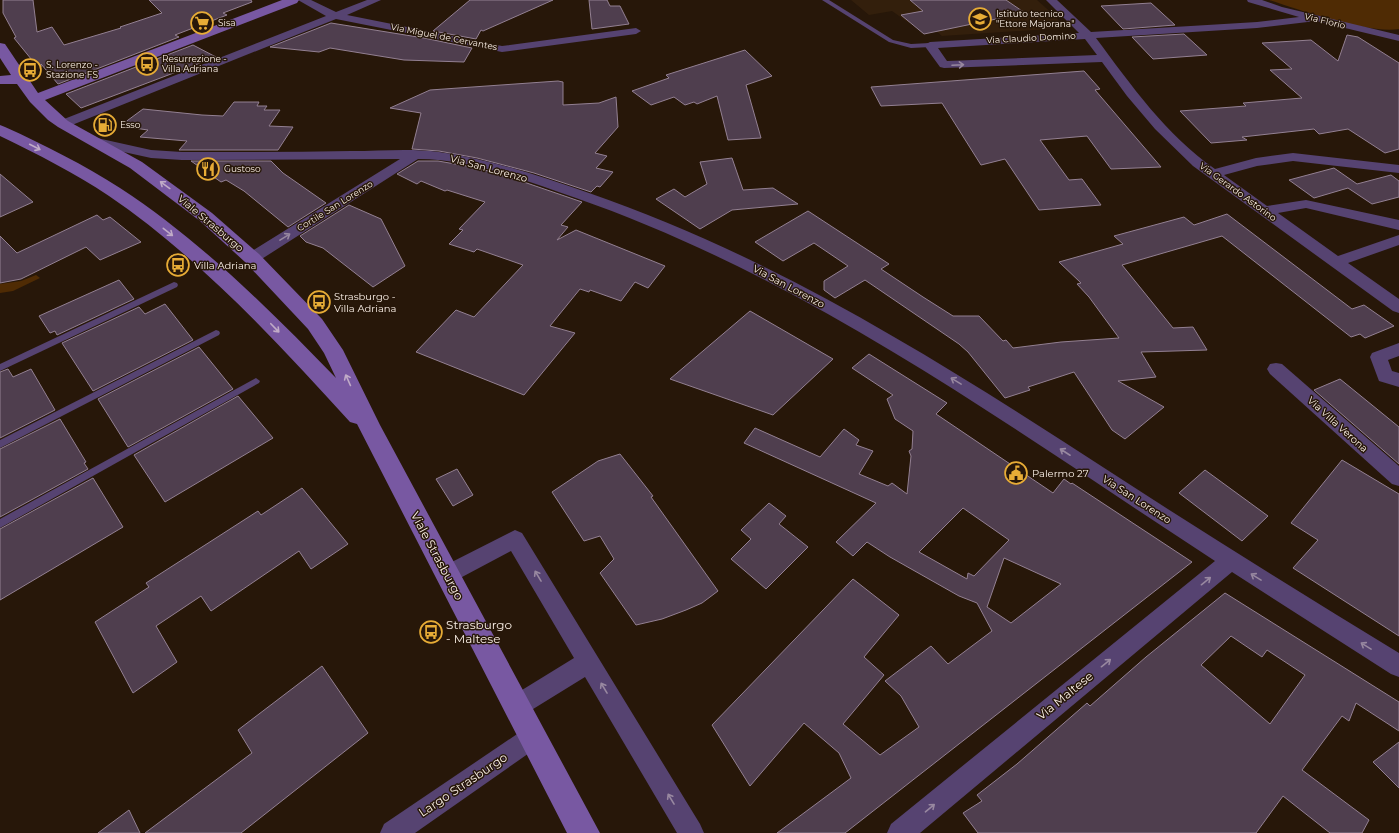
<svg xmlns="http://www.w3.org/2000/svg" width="1399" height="833" font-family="Montserrat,sans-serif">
<rect width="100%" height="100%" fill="#271709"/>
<!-- built -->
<path fill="#331f0c" d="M851,0h186l18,16 10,12 -123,8 -17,-15 -16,2 -17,-12 -23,4z"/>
<!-- green -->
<g fill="#4f2b04">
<path d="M1269,0h130v29c-31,5 -99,-19 -130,-29z"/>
<path d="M36,275l4,3 -27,13 -13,2v-9l21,-3z"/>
</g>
<!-- building -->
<g fill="#4f3e4e" stroke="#938092" fill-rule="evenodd">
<path d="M3,0h30l4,32 15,-5 12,18 57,-17 -1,-1 42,-14 -13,-13h102l1,2 -29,11 4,2 -52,20 4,2 -121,47 -17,-20v3l-3,-3 -2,1 -22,-27 2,-1 -13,-24z"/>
<path d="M470,0h83l-70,31 -2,-1 -5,9 -43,-8z"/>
<path d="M589,0h18l3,6h10l9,18 -37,5z"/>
<path d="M910,0h96l19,13 -101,21 -23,-19 22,-4z"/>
<path d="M1151,3l24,22 -52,4 -22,-23z"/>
<path d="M331,23l93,15 48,10 -8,14 -60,-2 -74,-12 -11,4 -49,-5z"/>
<path d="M1184,34l23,21 -54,4 -21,-22z"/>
<path d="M1347,35l11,2 41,26v86l-14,4 -37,-24 -29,5 -5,-5 -72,8 5,3 -36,3 -31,-32 66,-5 -3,-3 59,-5 -32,-28 22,-1 -30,-26 49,-3 27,21z"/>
<path d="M193,45l23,12 -135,51 -15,-14z"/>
<path d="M745,50l27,26 -26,9 15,53 -33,2 -11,-44 -20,8 -3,-2 -9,3 -11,-8 -23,8 -19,-14 37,-13 -3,-3z"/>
<path d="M1084,71l16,18 -5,1 66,77 -50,2 -24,-33 -47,4 29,40 13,-1 19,26 -62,5 -34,-51 -24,6 -39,-62 -61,3 -10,-19z"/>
<path d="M558,81l5,1v23l36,-2 17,-6 2,30 -23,26 12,3 -11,12 17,4 -13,15 -3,-1 -6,6 -57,-19 -57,-15 -38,-7 -27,-2 9,-36 -31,-5 40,-18z"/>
<path d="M234,102h25l-2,4h10l-3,4h16l-11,16 24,1 -15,23h-99l8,-9 -47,-4 8,-7 -28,-4 23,-17 59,6 21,1z"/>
<path d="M732,158l11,32 30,-2 25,16 -66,6 -32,19 -44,-30 18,-10 11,8 22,-13 -7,-22z"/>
<path d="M191,161h80l12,12 43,30 -38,24 -44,-36 -18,-11 -5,2z"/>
<path d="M418,161h20l40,7 40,12 64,22 -21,23 7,2 -11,13 19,-10 89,36 -17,22 -13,-6 -14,19 -31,-11 -1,2 -9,-3 -30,37 25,7 -51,62 -108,-43 40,-42 18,7 49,-52 -46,-16 -3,3 -25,-8 14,-14 -4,-1 26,-27 -38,-12 -2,1 -24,-10 -4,3 -20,-10z"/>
<path d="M1334,168l23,16 34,-9 8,6v16l-27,7 -24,-16 -34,10 -25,-18z"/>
<path d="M0,174l33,28 -33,15z"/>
<path d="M349,205l32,14 24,47 -32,21 -50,-39 -17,-6 -6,-6z"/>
<path d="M808,211l81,53 -8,5 42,28 30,19h26l24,25 3,-1 7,8 48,-6 58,-4 -30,-41 -12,-13 4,-1 -22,-21 64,-18 -9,-8 70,-19 10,8 33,-11 125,95 12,-4 30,21 -29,12 -5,-4 -9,3 -129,-101 -100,29 51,63 20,-1 14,23 -66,2 15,25 -38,4 46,26 -39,32 -13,-9 -38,-58 -46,15 2,3 -25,8 -37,-46 -9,-8 -94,-64 -30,18 -11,-8v-9l24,-15 -34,-23 -31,18 -28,-19z"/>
<path d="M97,215l6,5 7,-3 31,25 -41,18 -14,-13 -65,32 -21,4v-47l17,17z"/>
<path d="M119,280l15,19 -77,36 -2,-4 -5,2 -11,-17z"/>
<path d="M165,304l28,36 -100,51 -31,-48 77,-36 6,7z"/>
<path d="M750,311l83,48 -60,56 -103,-36z"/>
<path d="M199,347l34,42 -105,58 -30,-48z"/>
<path d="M869,354l78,49 -11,11 117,79 11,-14 7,5 1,-1 120,79 -347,271h-68l74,-55 -12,-25 -35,-30 -54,63 -38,-61 141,-146 46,36 -35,42 20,18 -41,49 37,31 39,-28 -18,-31 -16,-15 46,-35 17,18 44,-33 -15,-28 -18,-7 -69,-39 -23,-15 -14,14 -17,-14 40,-39 -132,-60 11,-15 65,29 24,-28 15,11 -3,5 17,6 -14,23 29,12 4,-3 15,11 4,-38 -2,-5 3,-2 1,-18 -18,-12 -8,-20 6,-4 -41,-27zM963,508l46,32 -35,36 -6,-3 -1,6 -48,-27zM1004,558l57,26 -50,39 -24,-16z"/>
<path d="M8,369l5,8 18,-8 24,41 -55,28v-66z"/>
<path d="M1340,379l59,48v37l-85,-74z"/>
<path d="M238,396l35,42 -108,64 -31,-47z"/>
<path d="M60,419l26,43 -2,1 4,6 -88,48v-68z"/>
<path d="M620,454l33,42 -2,1 67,94 -16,12 -16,7 -24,9 -26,6 -36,-52 14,-14 -14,-23 -16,5 -32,-49 46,-31z"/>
<path d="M1342,460l57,34v142l-106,-68 25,-28 -27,-17z"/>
<path d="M457,469l16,26 -20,11 -17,-27z"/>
<path d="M1205,470l63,46 -26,25 -63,-48z"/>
<path d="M93,478l30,49 -123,73v-71z"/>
<path d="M302,488l46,56 -37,25 -12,-18 -88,60 -10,-15 -45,30 21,36 -44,31 -38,-71 54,-35 -3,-4 112,-72 3,4z"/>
<path d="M769,503l17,13 -7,8 29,23 -42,42 -35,-30 20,-20 -10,-9z"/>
<path d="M1225,593l174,109v29l-43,-28 -7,18 -7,-5 -40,54 67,50 -7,13h-32l-47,-37 -27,37h-278l-15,-20 19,-12 -5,-6 40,-31 70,-61 3,3 56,-49zM1231,636l31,21 5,-7 38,25 -35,49 -69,-59z"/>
<path d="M322,666l46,67 -127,100h-96l107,-80 -14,-23z"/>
<path d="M1399,742v46l-26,-26z"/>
<path d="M129,810l11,23h-42z"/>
</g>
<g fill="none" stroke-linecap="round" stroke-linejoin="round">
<!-- lane -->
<g fill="#564371" fill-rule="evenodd">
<path d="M822,0h7l64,40 18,4 19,-1 3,2 -3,2 -19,1 -22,-6z"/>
<path d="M174,282l3,1 1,2 -1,2 -177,84v-7z"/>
<path d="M216,330l3,1 1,2 -1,2 -219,113v-8z"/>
<path d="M256,378l4,3 -1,2 -259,145v-9z"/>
</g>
<!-- street -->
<g fill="#564371" fill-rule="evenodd">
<path d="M298,0h13l25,12 31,-12h14l-34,15 155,31 134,-18 5,3 -5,3 -134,18 -166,-33 -269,108 -4,1 -6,-4 2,-3 267,-105z"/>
<path d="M1046,0h11l34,32 166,-10 42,-5 -51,-15 -1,-2h15l20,7 117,28v6l-83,-20 -59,7 -161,10c35,47 70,97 119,131l41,-11 37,-5 106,12v8l-106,-12 -36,5 -33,9 43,31 39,-6 93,20v10l-93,-22 -28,5 60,43 61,-21v10l-51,18 51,36v14l-6,-2 -200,-145 -38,-37 -28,-33 -25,-34 -158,6 -4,-1 -16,-22 6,-3 149,-9zM1085,39l12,16 -150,6 -9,-13z"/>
<path d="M97,138l54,12 31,2c56,0 113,0 169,-1 29,0 60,-3 88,1 51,7 101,24 150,41 189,65 357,172 523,280 95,62 191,121 287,180v24l-8,-3 -159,-102 -312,261h-33l4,-9 324,-263c-206,-134 -406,-282 -639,-363 -50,-17 -105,-39 -158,-39l-161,103 -5,1 -5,-1 -3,-4 3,-4 153,-95 -218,1 -31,-2 -59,-13 -1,-3 1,-3z"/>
<path d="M1399,343v13l-11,4 4,11 7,2v14l-20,-6 -9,-24 2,-4z"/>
<path d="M1276,363l6,1 117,102v20l-7,-2 -122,-110 -3,-5 3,-5z"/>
<path d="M515,530l7,3 178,291 4,9h-27l-92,-156 -60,37 -8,4 -8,-4 -4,-8 4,-8 65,-40 -63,-107 -64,34 -7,-3 -3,-7 3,-7z"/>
<path d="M534,724l8,4 4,8 -4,8 -127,89h-35l4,-9 142,-96z"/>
</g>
<!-- secondary -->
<path fill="#7858a2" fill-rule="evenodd" d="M282,0h17l-2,3 -252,97 23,21 74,41 70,51 47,41 63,65 21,31 37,75 220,408h-33l-210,-409 -7,-2c-74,-81 -150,-164 -241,-226 -34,-23 -72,-42 -109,-60v-11l5,2c40,18 79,38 115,61 81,53 150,122 216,190l-12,-25 -16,-24 -63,-67 -45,-41 -70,-53 -72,-41 -10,-7 -18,-18 -13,-18h-17v-8l11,-1 -11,-17v-15l5,1 33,49z"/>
</g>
<!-- one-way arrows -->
<defs><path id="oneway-shaft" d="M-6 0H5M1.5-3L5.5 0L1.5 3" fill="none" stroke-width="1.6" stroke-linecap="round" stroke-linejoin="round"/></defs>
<g stroke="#9888a0">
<use href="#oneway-shaft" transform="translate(958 65) rotate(-3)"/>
<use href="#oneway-shaft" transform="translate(285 237) rotate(-32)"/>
<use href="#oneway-shaft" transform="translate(956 381) rotate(-149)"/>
<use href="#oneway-shaft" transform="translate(1065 452) rotate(-147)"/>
<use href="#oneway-shaft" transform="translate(538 576) rotate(-121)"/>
<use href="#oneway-shaft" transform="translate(1256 577) rotate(-148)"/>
<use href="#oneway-shaft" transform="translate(1206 581) rotate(-39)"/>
<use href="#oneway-shaft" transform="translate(1366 646) rotate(-148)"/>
<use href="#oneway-shaft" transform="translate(1106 663) rotate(-39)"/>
<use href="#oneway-shaft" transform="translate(604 688) rotate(-121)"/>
<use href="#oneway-shaft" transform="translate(671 799) rotate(-121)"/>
<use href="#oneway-shaft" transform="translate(930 808) rotate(-40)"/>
</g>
<g stroke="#c0abc7">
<use href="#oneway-shaft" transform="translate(35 147) rotate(27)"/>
<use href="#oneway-shaft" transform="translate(165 185) rotate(-144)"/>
<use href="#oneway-shaft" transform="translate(168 232) rotate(38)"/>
<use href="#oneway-shaft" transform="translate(275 328) rotate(46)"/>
<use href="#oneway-shaft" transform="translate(348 380) rotate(-114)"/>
</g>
<!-- icons -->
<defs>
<g id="school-ring" transform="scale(1.15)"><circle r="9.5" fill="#271709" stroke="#e7ac36" stroke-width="1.5"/><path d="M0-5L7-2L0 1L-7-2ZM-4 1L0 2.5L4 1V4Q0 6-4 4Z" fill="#e7ac36"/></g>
<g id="supermarket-ring" transform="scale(1.15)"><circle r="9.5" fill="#271709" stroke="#e7ac36" stroke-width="1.5"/><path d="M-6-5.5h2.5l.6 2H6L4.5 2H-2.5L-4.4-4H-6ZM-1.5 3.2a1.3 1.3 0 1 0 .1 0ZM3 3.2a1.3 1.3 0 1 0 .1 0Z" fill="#e7ac36"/></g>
<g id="bus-ring" transform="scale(1.15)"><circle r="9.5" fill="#271709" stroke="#e7ac36" stroke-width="1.5"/><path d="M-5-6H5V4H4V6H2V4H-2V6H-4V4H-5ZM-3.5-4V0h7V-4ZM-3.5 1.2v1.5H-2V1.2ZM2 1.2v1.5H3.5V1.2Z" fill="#e7ac36"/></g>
<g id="fuel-ring" transform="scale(1.15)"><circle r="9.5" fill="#271709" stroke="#e7ac36" stroke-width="1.5"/><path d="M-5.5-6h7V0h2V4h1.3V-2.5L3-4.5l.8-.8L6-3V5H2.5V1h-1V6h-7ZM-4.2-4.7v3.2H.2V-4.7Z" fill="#e7ac36"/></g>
<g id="restaurant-ring" transform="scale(1.15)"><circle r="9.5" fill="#271709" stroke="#e7ac36" stroke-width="1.5"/><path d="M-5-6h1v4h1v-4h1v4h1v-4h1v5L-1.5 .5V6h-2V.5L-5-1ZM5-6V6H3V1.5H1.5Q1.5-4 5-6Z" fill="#e7ac36"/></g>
<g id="civic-ring" transform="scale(1.15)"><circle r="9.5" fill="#271709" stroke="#e7ac36" stroke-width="1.5"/><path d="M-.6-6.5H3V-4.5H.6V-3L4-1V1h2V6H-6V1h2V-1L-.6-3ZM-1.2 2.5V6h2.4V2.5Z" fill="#e7ac36"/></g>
</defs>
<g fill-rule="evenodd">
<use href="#school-ring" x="980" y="19"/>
<use href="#supermarket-ring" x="202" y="23"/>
<use href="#bus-ring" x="147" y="64"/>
<use href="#bus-ring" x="30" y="70"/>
<use href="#fuel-ring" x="105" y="125"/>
<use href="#restaurant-ring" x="208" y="169"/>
<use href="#bus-ring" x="178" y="265"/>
<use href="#bus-ring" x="319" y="302"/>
<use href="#civic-ring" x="1016" y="473"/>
<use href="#bus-ring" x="431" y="632"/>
</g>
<g text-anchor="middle" stroke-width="3" stroke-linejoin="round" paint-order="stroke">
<!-- far-poi labels -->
<g font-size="9" fill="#faefe6" stroke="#271709" text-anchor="start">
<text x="996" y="17">Istituto tecnico<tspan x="996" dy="10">"Ettore Majorana"</tspan></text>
<text x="218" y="26">Sisa</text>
<text x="162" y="62">Resurrezione -<tspan x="162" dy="10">Villa Adriana</tspan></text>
<text x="46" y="68">S. Lorenzo -<tspan x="46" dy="10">Stazione FS</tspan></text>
<text x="120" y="128">Esso</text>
<text x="224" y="172">Gustoso</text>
</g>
<!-- far-street labels -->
<g font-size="9" fill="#faefe6" stroke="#271709">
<text transform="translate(1325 21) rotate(14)" y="3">Via Florio</text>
<text transform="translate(444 37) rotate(11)" y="3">Via Miguel de Cervantes</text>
<text transform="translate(1031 38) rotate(-3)" y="3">Via Claudio Domino</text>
<text transform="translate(1238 192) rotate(36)" y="3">Via Gerardo Astorino</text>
<text transform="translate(335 206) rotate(-32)" y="3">Cortile San Lorenzo</text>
</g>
<!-- street labels -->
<g font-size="10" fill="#faefe6" stroke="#271709">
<text transform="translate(489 168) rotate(15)" y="4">Via San Lorenzo</text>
<text transform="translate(211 223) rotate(40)" y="4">Viale Strasburgo</text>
<text transform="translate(789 286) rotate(28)" y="4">Via San Lorenzo</text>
<text transform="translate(1338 424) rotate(42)" y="4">Via Villa Verona</text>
<text transform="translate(1137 499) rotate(33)" y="4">Via San Lorenzo</text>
</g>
<!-- poi labels -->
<g font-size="10" fill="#faefe6" stroke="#271709" text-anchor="start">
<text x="194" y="269">Villa Adriana</text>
<text x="334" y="300">Strasburgo -<tspan x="334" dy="12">Villa Adriana</tspan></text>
<text x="1032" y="477">Palermo 27</text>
</g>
<!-- near-street labels -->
<g font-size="12" fill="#faefe6" stroke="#271709">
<text transform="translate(437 556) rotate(62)" y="4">Viale Strasburgo</text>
<text transform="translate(1065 696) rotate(-39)" y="4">Via Maltese</text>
<text transform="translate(463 785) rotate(-34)" y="4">Largo Strasburgo</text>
</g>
<!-- near-poi labels -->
<g font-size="12" fill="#faefe6" stroke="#271709" text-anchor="start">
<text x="446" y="629">Strasburgo<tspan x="446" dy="14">- Maltese</tspan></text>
</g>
</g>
</svg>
